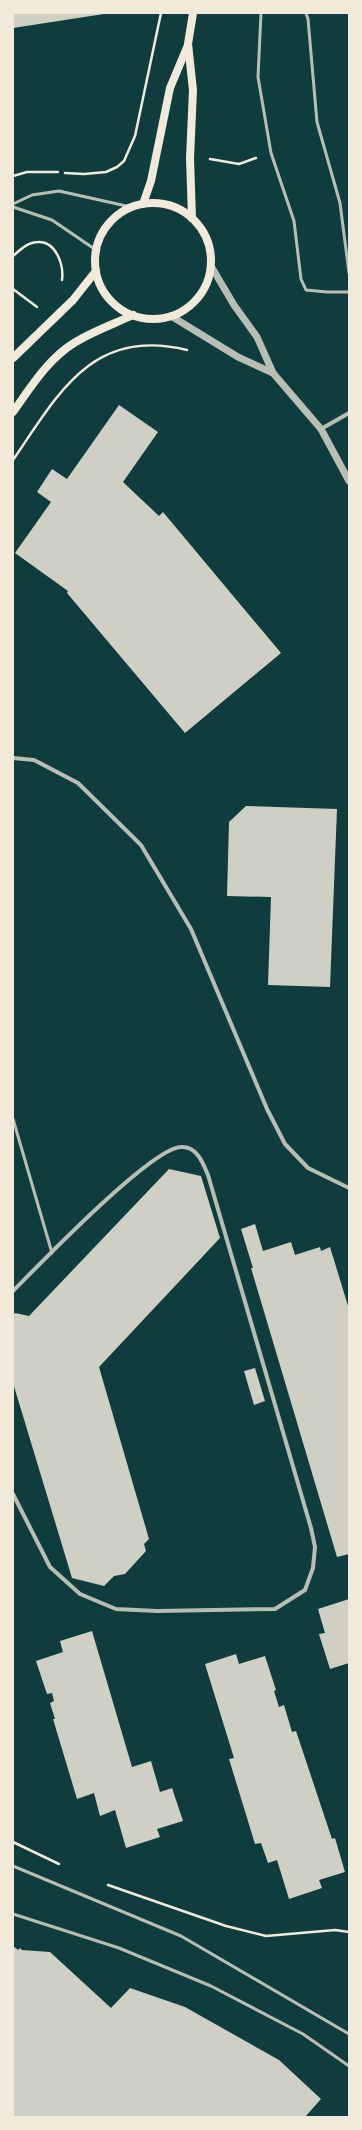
<svg xmlns="http://www.w3.org/2000/svg" width="362" height="2130" font-family="Rubik,sans-serif">
<rect width="100%" height="100%" fill="#0f3d3e"/>
<!-- building -->
<g fill="#cfcfc3">
<path d="M13,13h91v1l-91,14z"/>
<path d="M119,405l39,27 -35,50 36,34 4,-4 118,141 -96,80 -118,-140 1,-2 -53,-38 36,-51 -14,-10 15,-23 15,10z"/>
<path d="M246,806l91,3 -7,178 -62,-2 3,-88 -44,-1 2,-74z"/>
<path d="M169,1169l32,7 19,62 -121,129 50,172 -5,5 2,7 -21,23 -11,2 -10,10 -32,-8 -59,-195v-68l2,-2 14,3z"/>
<path d="M255,1224l8,27 28,-9 4,13 25,-8 1,4 9,-4 19,62v245l-12,3 -86,-289h2l-12,-39z"/>
<path d="M255,1368l10,33 -11,4 -10,-34z"/>
<path d="M349,1599v64l-19,6 -11,-35 6,-1 -7,-24z"/>
<path d="M92,1631l40,136 19,-6 9,31 12,-4 11,33 -26,8 3,8 -34,11 -11,-38 -15,6 -6,-23 -17,6 -24,-80h2l-5,-16 4,-2 -2,-8 -5,1 -11,-33 27,-9 -3,-11z"/>
<path d="M236,1654l3,10 26,-8 11,34 -2,1 5,16 5,-2 8,27 4,-1 36,108 3,-1 10,34 -26,8 3,8 -33,11 -12,-39 -9,3 -7,-20 -6,1 -26,-85 5,-1 -29,-94z"/>
<path d="M13,1946l5,4 2,-2 2,2 28,2 61,56 19,-20 55,19 94,53 42,39 -16,18h-292z"/>
</g>
<g fill="none" stroke-linecap="round" stroke-linejoin="round">
<!-- path -->
<g stroke="#f1e9da" stroke-width="2.5">
<path d="M210,159l29,5 17,-6"/>
<path d="M65,173l19,1 22,-2 11,-5 7,-6 11,-25 26,-123"/>
<path d="M13,176l14,-4h31"/>
<path d="M13,256c7,-6 15,-14 25,-14 18,-1 26,23 24,38"/>
<path d="M13,289l24,18"/>
<path d="M13,460c46,-67 79,-133 174,-110"/>
<path d="M13,1842l46,22"/>
<path d="M108,1885l118,41 40,10 69,-6 14,2"/>
</g>
<!-- service -->
<g stroke="#b8beb3" stroke-width="3">
<path d="M261,13l-3,64 13,76 23,68 7,58 5,11 21,2h22"/>
<path d="M306,13l2,6 9,103 23,81 9,70"/>
<path d="M13,204l19,-9 27,-4 72,16"/>
<path d="M13,207l39,13 44,30"/>
<path d="M13,1119l39,134"/>
<path d="M13,1866l168,70 168,98"/>
<path d="M13,1914l106,34 92,38 92,48 46,32"/>
</g>
<!-- minor -->
<g stroke="#b8beb3" stroke-width="4">
<path d="M321,429l28,-16"/>
<path d="M13,758l21,2 44,23 63,62 50,84 76,180 18,35 23,24 41,20"/>
<path d="M13,1291c26,-26 138,-143 168,-144 16,-1 22,16 27,28l103,353 4,19 -2,21 -8,22 -30,19 -118,2 -41,-2 -36,-15 -30,-27 -37,-73"/>
</g>
<!-- tertiary -->
<g stroke="#b8beb3" stroke-width="7">
<path d="M211,266l23,39 23,32 16,36 48,56 28,52"/>
<path d="M171,316l67,41 35,16"/>
</g>
<!-- secondary -->
<g stroke="#f1e9da" stroke-width="8">
<circle cx="153" cy="261" r="58"/>
<path d="M143,204l8,-23 19,-93 18,-43"/>
<path d="M192,218l-2,-60 3,-68 -5,-46 5,-31"/>
<path d="M13,358l60,-58 23,-29"/>
<path d="M13,412c18,-25 35,-53 61,-69 19,-12 40,-19 59,-28"/>
</g>
</g>
<!-- border -->
<rect width="362" height="2130" fill="none" stroke="#f1e9da" stroke-width="28"/>
</svg>
